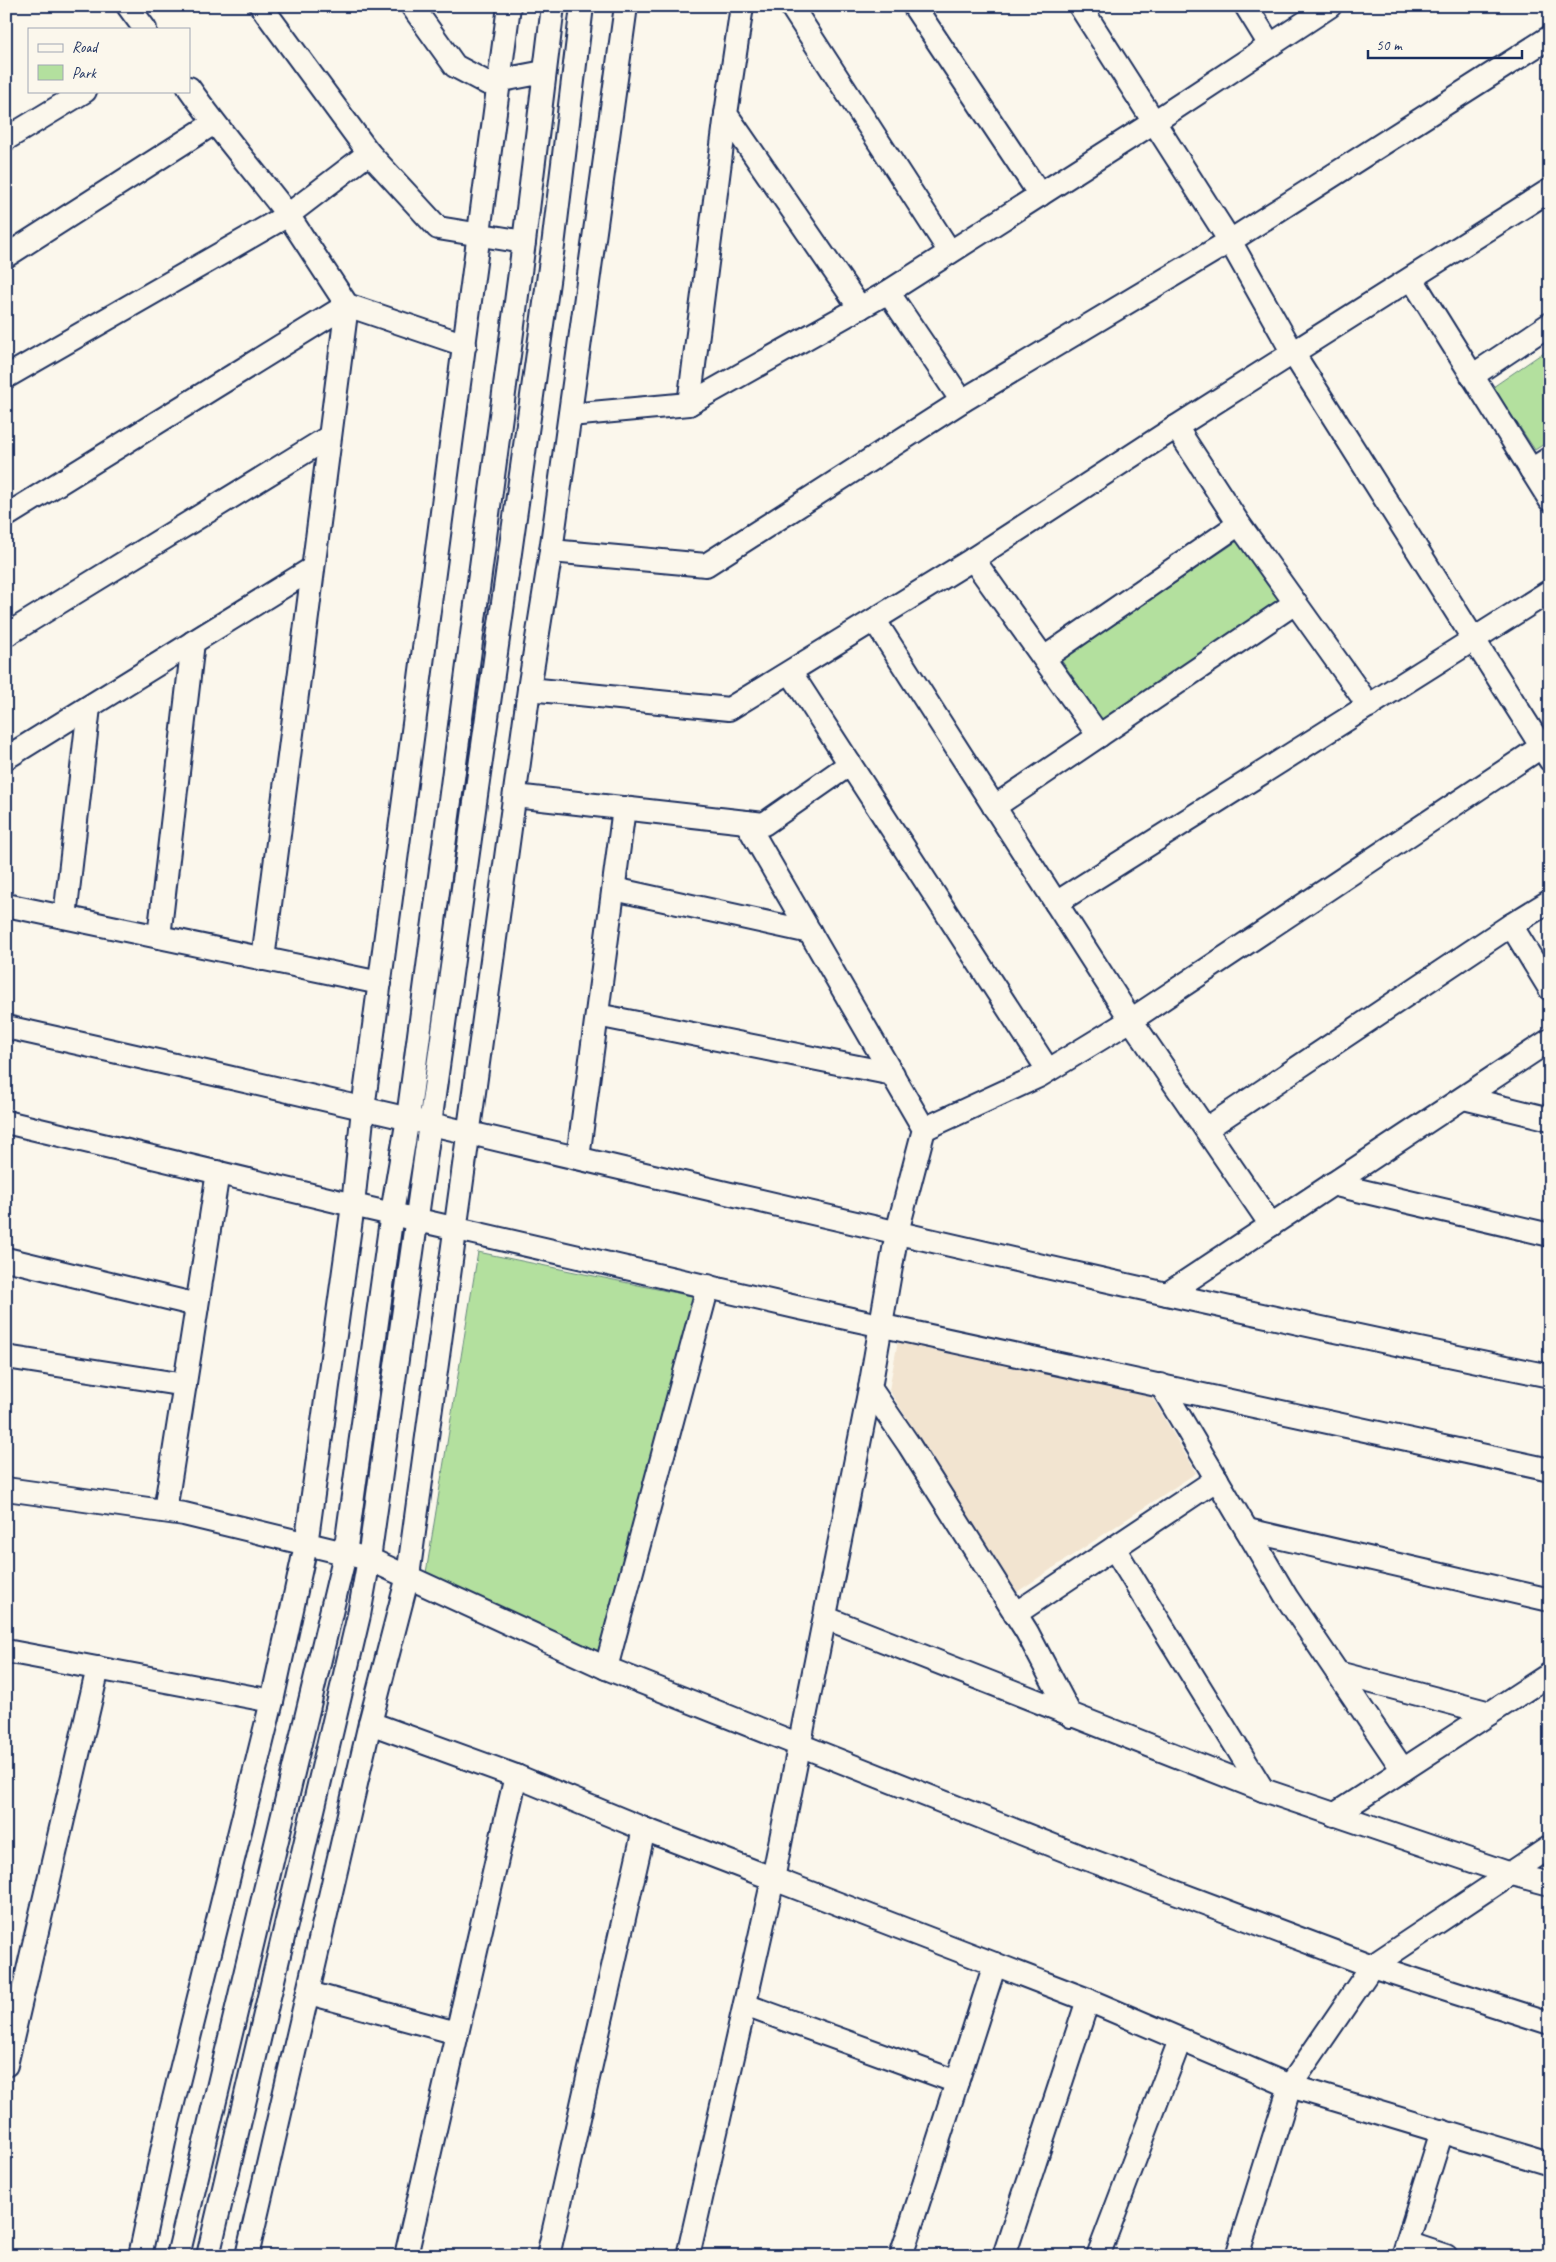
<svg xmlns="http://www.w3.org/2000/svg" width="1556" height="2262" font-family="Caveat,sans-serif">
<rect width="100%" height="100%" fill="#fbf7ec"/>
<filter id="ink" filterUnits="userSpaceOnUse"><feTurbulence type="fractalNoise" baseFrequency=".02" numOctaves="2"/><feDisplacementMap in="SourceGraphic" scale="10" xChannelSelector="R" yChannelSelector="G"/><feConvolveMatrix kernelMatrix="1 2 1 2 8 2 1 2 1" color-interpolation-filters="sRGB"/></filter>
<g filter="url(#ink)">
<!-- built -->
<path fill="#f2e4d0" d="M898,1340l254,57 44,76 -179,119 -128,-202z"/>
<!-- green -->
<g fill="#b3e09e" stroke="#67887e">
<path d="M1550,348v92l-15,10 -42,-63z"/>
<path d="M1239,540l41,61 -177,120 -42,-61z"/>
<path d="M478,1252l218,45 -97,354 -173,-78z"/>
</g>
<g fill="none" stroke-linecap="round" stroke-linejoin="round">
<!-- minor casing -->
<g stroke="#1b2f5e" stroke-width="26">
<g id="minor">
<path d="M128,6l17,23"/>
<path d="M412,6l43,60 32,17 57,-11"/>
<path d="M742,6l-16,108 134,194"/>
<path d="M791,6l159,246"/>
<path d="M914,6l126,189"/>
<path d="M1080,6l150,235 63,112 257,407"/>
<path d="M1246,6l24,39"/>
<path d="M189,88c31,44 66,84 99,127l81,-62 -108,-147"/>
<path d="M6,139l79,-48"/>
<path d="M369,153l69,75 86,14"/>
<path d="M6,256l208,-133"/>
<path d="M1412,279l138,221"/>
<path d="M888,292l74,109"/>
<path d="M1472,376l78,-52"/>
<path d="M6,377l282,-162 59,90 118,40"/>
<path d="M689,404l37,-290"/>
<path d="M570,415l119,-11 199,-112 266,-170 176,-116"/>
<path d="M1176,427l63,97 130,182"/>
<path d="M1531,470l19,-12"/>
<path d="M6,516l341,-211 -84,654"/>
<path d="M551,551l155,14 256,-164 268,-160 320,-204"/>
<path d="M973,559l126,177"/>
<path d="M875,621l256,399 140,205"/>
<path d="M6,635l323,-198"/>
<path d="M1044,658l195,-134"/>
<path d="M791,673l257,397"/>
<path d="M529,689l200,20 244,-150 203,-132 374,-237"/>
<path d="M6,758l307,-190"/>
<path d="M515,796l249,28 86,-60"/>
<path d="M994,807l301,-204"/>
<path d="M614,889l196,43"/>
<path d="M1550,901l-39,24 39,64"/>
<path d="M1056,903l494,-312"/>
<path d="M6,905l374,78"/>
<path d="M65,917l24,-210"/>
<path d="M159,937l34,-295"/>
<path d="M597,1015l296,59"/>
<path d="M6,1027c515,114 1027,244 1544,349"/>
<path d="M1464,1098l86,21"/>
<path d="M6,1122l347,83 447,103 750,162"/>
<path d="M924,1129l115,-53 92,-56 419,-279"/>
<path d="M1206,1129l305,-204"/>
<path d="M578,1158l46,-350"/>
<path d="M1332,1184l218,51"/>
<path d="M6,1259l191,46"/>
<path d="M708,1286l-102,382 468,186 298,112 178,57"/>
<path d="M1167,1294l383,-254"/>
<path d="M6,1357l179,28"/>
<path d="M1161,1385l126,213 116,172"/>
<path d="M870,1388l39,57 118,187 44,84"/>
<path d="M6,1489l178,25 185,45 237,109"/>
<path d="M165,1511l53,-339"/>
<path d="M1247,1530l303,70"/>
<path d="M1114,1548l149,242"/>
<path d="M1015,1614l202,-135"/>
<path d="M826,1618l437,172 245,83 42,11"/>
<path d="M6,1651l266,50"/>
<path d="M1338,1673l152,40"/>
<path d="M370,1723l146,53 128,53 444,171 202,86 260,78"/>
<path d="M1334,1815l216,-141"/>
<path d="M309,1993l148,40"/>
<path d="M745,2005l212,77"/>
<path d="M6,2065l92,-397"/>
<path d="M1407,2243l39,13"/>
<path d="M140,2256l28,-133 104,-422 34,-156 47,-340 10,-96 146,-1103"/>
<path d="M178,2256l167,-702 47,-341 16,-95 116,-876 29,-236"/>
<path d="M208,2256l151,-641 10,-56 184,-1313 29,-240"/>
<path d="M247,2256l123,-533 38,-147 121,-887 22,-138 75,-545"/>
<path d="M406,2256l110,-480"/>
<path d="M548,2256l96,-427"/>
<path d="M688,2256l85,-377 97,-491 27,-156 27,-103 -178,-307"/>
<path d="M901,2256l94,-292"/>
<path d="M1004,2256l84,-256"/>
<path d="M1098,2256l82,-216"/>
<path d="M1237,2256l53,-170 82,-120 178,-119"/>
<path d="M1403,2256l39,-125"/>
</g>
</g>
<!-- minor -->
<use href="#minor" stroke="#fbf7ec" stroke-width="22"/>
</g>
</g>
<!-- margin -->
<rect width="1556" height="2262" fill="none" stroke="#fbf7ec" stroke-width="25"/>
<rect x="12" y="12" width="1531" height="2237" fill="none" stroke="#1b2f5e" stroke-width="2" filter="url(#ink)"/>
<!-- legend -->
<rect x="28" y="28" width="162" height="65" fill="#fbf7ec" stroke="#a1a7b3"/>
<rect x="38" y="44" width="25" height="8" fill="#fbf7ec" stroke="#a1a7b3"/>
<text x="72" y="52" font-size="15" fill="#1b2f5e">Road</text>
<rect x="38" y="65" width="25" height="15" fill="#b3e09e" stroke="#a1a7b3"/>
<text x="72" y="78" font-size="15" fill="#1b2f5e">Park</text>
<!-- scale -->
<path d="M1368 50v8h154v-8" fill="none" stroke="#1b2f5e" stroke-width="2.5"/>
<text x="1376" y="50" font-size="15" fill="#1b2f5e" stroke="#fbf7ec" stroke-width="4" paint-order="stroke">50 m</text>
</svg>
